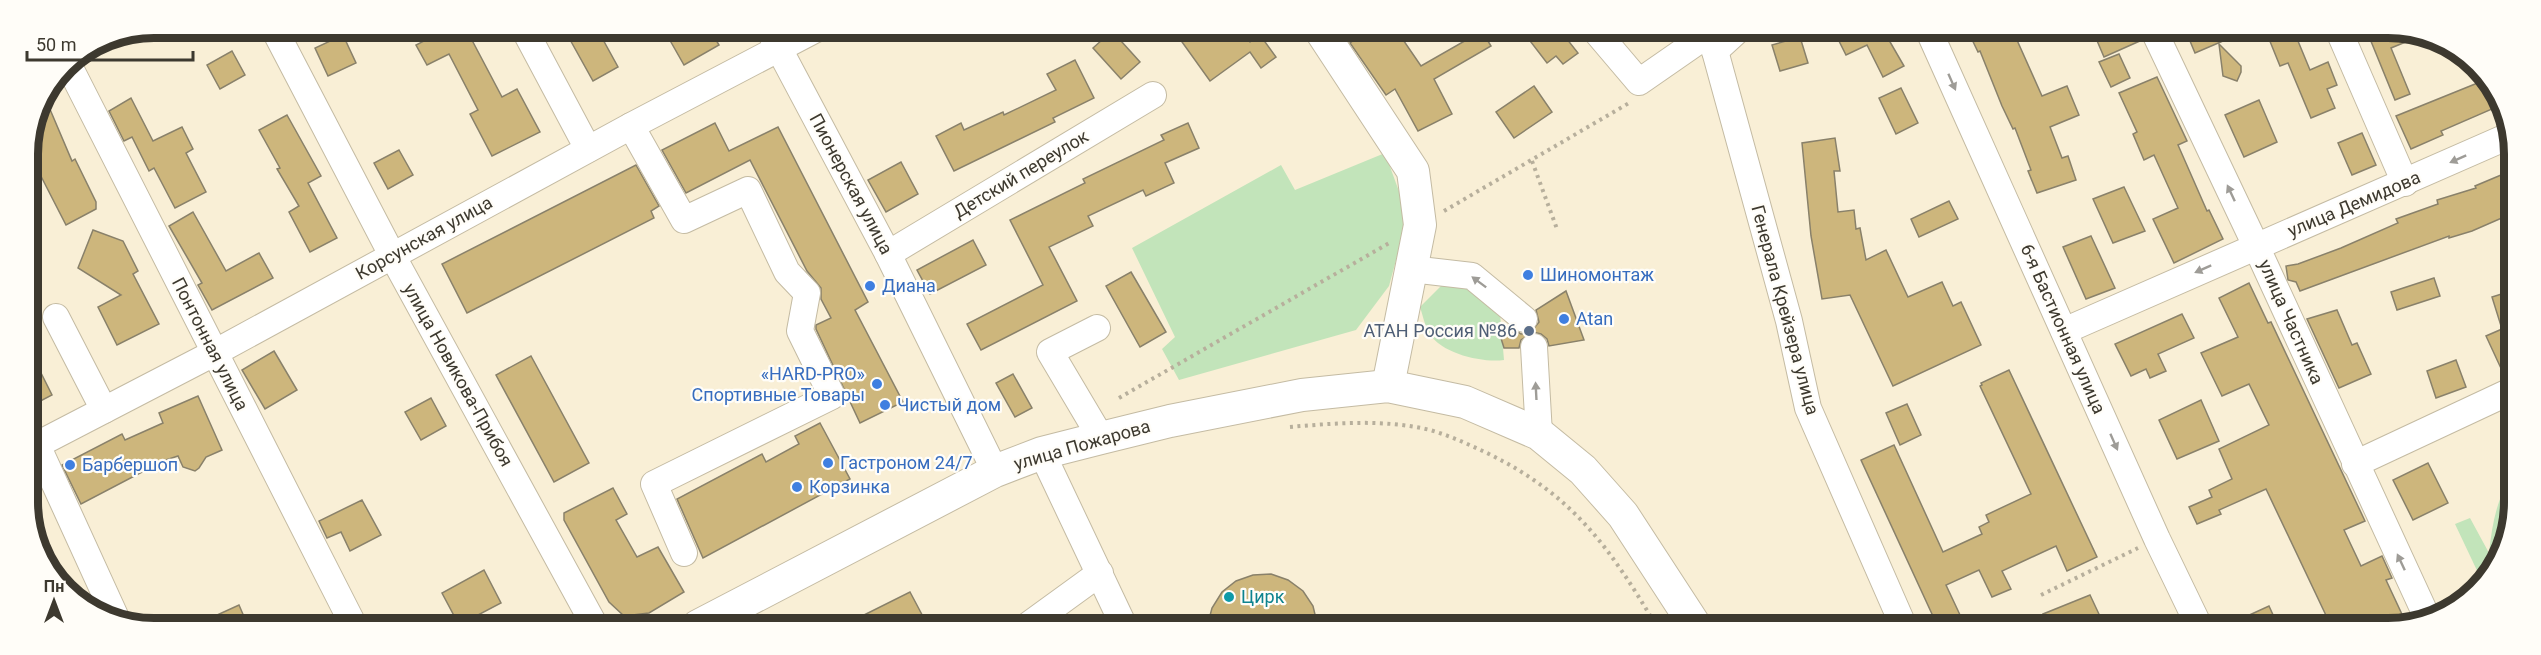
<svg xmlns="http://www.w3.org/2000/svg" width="2541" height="655" font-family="Roboto,sans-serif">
<rect width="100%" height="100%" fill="#f9efd6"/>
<!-- green -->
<g fill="#c2e4ba">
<path d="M1385,153l23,63 -19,70 -33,44 -177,50 -17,-31 13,-12 -43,-89 149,-83 14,25z"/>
<path d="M1444,283l34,7 22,23 4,47c-21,3 -62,-6 -74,-26 -5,-7 -7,-18 -10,-27z"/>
<path d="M2511,477v50l-30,52 -26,-55 15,-6 19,35c3,-27 7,-53 22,-76z"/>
</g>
<!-- building -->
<g fill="#cdb67c" stroke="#89816a" stroke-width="1.5">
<path d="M416,27h49l37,70 15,-8 23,43 -48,24 -22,-42 8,-4 -29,-56 -22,11 -11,-20 8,-4z"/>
<path d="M563,27h33l22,40 -25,14z"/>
<path d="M663,28h46l10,17 -35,20z"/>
<path d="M1172,28h27l8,10 12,-8 5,7 7,-6 5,7 8,-5 6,9 10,-7 16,22 -15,11 -11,-16 -40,29z"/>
<path d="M1372,28h23l26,38 61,-35 9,15 -57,33 18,35 -34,17 -23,-42 -9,6 -36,-52z"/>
<path d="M1521,29h38l19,24 -15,11 -7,-8 -9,7z"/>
<path d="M1853,29h46l-13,6 18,31 -21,11 -16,-32 -21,10 -9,-18z"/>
<path d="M1967,29h45l30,67 25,-10 12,29 -29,12 12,31 6,-2 8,24 -39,13 -9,-22 3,-1 -16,-42 -2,1 -11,-23 -22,-55 -2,1z"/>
<path d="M2092,29h46l4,11 -38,17z"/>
<path d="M2185,29h66l-56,24z"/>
<path d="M2265,29h28l17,41 18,-8 9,23 -10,4 8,19 -24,10 -23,-55 -8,3z"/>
<path d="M2366,29l47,1 10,5 -32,13 19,46 -15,6z"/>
<path d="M1112,31l28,31 -19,17 -28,-31z"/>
<path d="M343,35l13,28 -28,13 -13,-28z"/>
<path d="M1800,37l8,26 -28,8 -8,-26z"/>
<path d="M2219,44l22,22v6l-4,9 -14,-5z"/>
<path d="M232,51l13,24 -25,14 -13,-24z"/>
<path d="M2119,54l11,24 -19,9 -12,-25z"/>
<path d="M1075,60l19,38 -41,20 2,4 -101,49 -18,-35 25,-13 3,7 39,-18 1,3 52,-25 -9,-16z"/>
<path d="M2157,77l30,64 -9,4 29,66 2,-1 14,29 -49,24 -21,-44 25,-11 -24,-53 -10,5 -11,-26 4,-2 -18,-39z"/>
<path d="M2485,80l14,26 -58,25 2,4 -32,14 -15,-33z"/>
<path d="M1534,86l18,26 -38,26 -18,-26z"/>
<path d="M1901,88l17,35 -22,11 -17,-36z"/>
<path d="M131,98l22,43 29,-14 11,22 -7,4 20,39 -31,16 -21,-40 -5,3 -17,-34 -8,4 -15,-30z"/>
<path d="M2259,100l18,42 -33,15 -19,-42z"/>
<path d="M49,107l23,54 3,-2 21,43v7l-30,16 -39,-76 8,-37z"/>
<path d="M287,115l34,61 -13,7 29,55 -27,14 -21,-40 10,-6 -22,-37 3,-1 -21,-38z"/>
<path d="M715,123l14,28 49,-24 90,175 -13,8 48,92 -43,21 -44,-94v-4l15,-7 -10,-19v-11l-14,-17 -57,-111 -64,33 -24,-43z"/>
<path d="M1188,123l11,25 -34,15 9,20 -28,13 -3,-6 -55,26 5,10 -44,21 28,54 -96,49 -14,-26 76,-39 -33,-65 75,-37 -2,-4 81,-39 -3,-5z"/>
<path d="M2362,133l14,32 -24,10 -14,-32z"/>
<path d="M1835,138l5,33h-6l4,41 16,-2 2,19 4,-1 6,32 20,-10 22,47 34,-15 11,24 8,-4 20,43 -88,41 -43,-91 -28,4 -11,-63 -9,-93z"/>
<path d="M399,150l14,25 -25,14 -14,-26z"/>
<path d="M901,162l17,32 -32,18 -18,-32z"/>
<path d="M636,165l23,41 -8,5 3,7 -187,95 -25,-49z"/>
<path d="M2501,175l10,24v15l-39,17 -23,7v-2l-149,55 -4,-9 -8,-2 -2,-14 12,-2 43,-16 57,-25 -2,-4 42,-15 -1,-4 39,-12 -1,-2z"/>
<path d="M2124,187l21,44 -32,12 -20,-44z"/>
<path d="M1949,201l9,18 -39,18 -8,-18z"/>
<path d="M193,212l33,59 33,-18 14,25 -61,32 -14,-25 4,-2 -33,-57z"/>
<path d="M93,230l30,11 15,30 -5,3 26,50 -42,21 -19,-38 23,-12 -43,-27z"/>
<path d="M2091,236l24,52 -29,11 -23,-52z"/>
<path d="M973,240l13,25 -56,29 -13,-24z"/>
<path d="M1131,272l35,60 -26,15 -34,-61z"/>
<path d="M2434,278l6,18 -43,14 -6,-18z"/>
<path d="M2249,283l19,40 3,-1 94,199 -21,9 17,36 21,-10 10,22 -6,2 20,43 -11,5h-63l-66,-139 -47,21 2,4 -24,10 -8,-17 23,-10 -3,-7 23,-11 -13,-30 50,-24 -20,-41 -27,12 -21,-43 37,-16 -19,-39z"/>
<path d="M1566,291l18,49 -35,6 -2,-7 -6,-5 -8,-2 -12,8 -2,8h-15l-4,-13 11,-7 10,6 9,-1 9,-11 -3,-12z"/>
<path d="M2511,291v85l-6,1 -19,-41 16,-7 -10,-32z"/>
<path d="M2337,310l15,35 5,-2 14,31 -32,14 -32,-69z"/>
<path d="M2182,314l12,24 -36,16 8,17 -16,7 -4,-9 -15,7 -16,-32z"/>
<path d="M28,347l24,48 -23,12v-10z"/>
<path d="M274,351l23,39 -32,19 -23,-39z"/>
<path d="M531,356l58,107 -35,19 -58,-107z"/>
<path d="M2456,360l10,27 -30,11 -9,-27z"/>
<path d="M2009,370l88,187 -30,14 -11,-25 -54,25 9,18 -19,8 -13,-27 -33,15 15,32 -23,10 -77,-167 33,-15 49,107 39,-18 -3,-7 10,-5 -3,-7 45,-21 -51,-108 2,-1 -1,-2z"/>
<path d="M1013,374l19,34 -17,9 -19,-34z"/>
<path d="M198,396l24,54 -16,7 -7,11 -4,3 -12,-4 -5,-11 -15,5 -82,43 -19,-39 60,-31 3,6 38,-17 -4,-10z"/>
<path d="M431,398l15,28 -25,14 -16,-28z"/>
<path d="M2201,400l18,41 -42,18 -18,-39z"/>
<path d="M1907,404l14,31 -21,10 -14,-32z"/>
<path d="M820,423l30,56 -147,79 -26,-59 85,-45 4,8 33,-18 -4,-8z"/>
<path d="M2428,463l20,40 -35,17 -20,-40z"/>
<path d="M613,488l14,26 -11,6 21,37 21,-10 26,45 -35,21 -25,3 -15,-14 -45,-82v-7z"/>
<path d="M362,500l19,35 -31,16 -9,-19 -14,6 -8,-17z"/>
<path d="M484,570l17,33 -42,22 -17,-32z"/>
<path d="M1271,574l17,6 15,11 10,15 5,21h-111l5,-19 10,-16 14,-11 17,-6z"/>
<path d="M910,592l18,34h-86z"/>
<path d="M2090,595l15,32h-56l-6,-13z"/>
<path d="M239,605l9,21h-55z"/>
<path d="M2269,606l10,22h-58z"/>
</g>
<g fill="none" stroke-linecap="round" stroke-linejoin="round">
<!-- minor casing -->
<g stroke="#c4bba3" stroke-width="28">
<g id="minor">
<path d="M273,27l119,228 203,371"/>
<path d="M523,27l65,122"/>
<path d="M768,28l120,226 107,217"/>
<path d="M1594,29l45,53 62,-43"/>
<path d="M1928,29l229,510 43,89"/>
<path d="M2153,29l103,217 170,369"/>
<path d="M2338,29l67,154"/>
<path d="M1715,51l74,270 19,87 96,219"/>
<path d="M1715,51l24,-22"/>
<path d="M67,62l287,564"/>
<path d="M631,126l53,94 64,-30 39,82 20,21 -7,38 32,65 -178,88 30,69"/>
<path d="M888,254l265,-159"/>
<path d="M1411,269l61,7 52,43"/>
<path d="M56,317l48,93"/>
<path d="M1097,328l-47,24 51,86"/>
<path d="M2064,331l447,-196"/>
<path d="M1534,347l5,87"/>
<path d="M37,445l79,173"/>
<path d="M29,449l185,-96 417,-227 187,-98"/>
<path d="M1042,453l82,173"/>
<path d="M2355,464l156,-73"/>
<path d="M1027,626l73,-53"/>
</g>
</g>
<!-- major casing -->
<g stroke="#c4bba3" stroke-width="34">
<g id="major">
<path d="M1319,28l94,143 7,54 -32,161"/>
<path d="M698,626l297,-155 47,-18 59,-15 69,-17 132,-26 86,-9 77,16 74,32 44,36 40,45 73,112"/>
</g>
</g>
<!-- path -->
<g stroke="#b7af9c" stroke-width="4" stroke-dasharray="3 4.5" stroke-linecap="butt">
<path d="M1532,161l25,68"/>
<path d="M1444,211l185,-108"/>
<path d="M1119,398l272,-156"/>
<path d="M1290,427c46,-4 95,-8 140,3 21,6 40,15 59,24 85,42 121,94 168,173"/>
<path d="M2041,595l97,-47"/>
</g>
<!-- minor -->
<use href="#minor" stroke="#fff" stroke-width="26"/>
<!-- major -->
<use href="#major" stroke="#fff" stroke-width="32"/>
</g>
<!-- one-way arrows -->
<defs><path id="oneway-solid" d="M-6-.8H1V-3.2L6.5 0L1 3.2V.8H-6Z" transform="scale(1.5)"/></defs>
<g fill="#9e9c97">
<use href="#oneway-solid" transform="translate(1952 82) rotate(66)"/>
<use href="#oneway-solid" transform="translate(2458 159) rotate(156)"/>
<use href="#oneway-solid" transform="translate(2231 193) rotate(-115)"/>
<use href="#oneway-solid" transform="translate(2203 269) rotate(156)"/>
<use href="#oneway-solid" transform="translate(1479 282) rotate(-143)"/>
<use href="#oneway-solid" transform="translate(1536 391) rotate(-93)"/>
<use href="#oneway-solid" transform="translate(2114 442) rotate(66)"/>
<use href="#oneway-solid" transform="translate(2401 562) rotate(-115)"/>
</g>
<!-- markers -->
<g fill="#3f7fe0" stroke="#fffdf8" stroke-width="2">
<circle cx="1528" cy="275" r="6"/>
<circle cx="870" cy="286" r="6"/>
<circle cx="1564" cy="319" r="6"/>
<circle cx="877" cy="384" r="6"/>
<circle cx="885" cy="405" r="6"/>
<circle cx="828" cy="463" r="6"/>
<circle cx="70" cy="465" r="6"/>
<circle cx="797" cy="487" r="6"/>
</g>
<circle fill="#5c6f8a" stroke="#fffdf8" stroke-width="2" cx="1529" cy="331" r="6"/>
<circle fill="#0f9aa8" stroke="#fffdf8" stroke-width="2" cx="1229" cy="597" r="6"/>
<g text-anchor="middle" stroke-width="4.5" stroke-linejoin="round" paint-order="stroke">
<!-- street labels -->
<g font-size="18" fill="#3d392f" stroke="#fffdf8">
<text transform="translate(1021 174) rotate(-31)" y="6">Детский переулок</text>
<text transform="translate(851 184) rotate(62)" y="6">Пионерская улица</text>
<text transform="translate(2354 204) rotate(-23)" y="6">улица Демидова</text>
<text transform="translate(424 238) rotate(-29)" y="6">Корсунская улица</text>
<text transform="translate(1785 310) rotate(75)" y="6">Генерала Крейзера улица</text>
<text transform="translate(2291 322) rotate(66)" y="6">улица Частника</text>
<text transform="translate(2063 329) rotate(66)" y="6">6-я Бастионная улица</text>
<text transform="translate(210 344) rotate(63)" y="6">Понтонная улица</text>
<text transform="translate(458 375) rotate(61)" y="6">улица Новикова-Прибоя</text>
<text transform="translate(1082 445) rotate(-16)" y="6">улица Пожарова</text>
</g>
<!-- shop labels -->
<g font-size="18" fill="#366cbe" stroke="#fffdf8" text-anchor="start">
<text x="1540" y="281">Шиномонтаж</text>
<text x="882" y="292">Диана</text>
<text x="1576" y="325">Atan</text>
<text x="865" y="380" text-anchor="end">«HARD-PRO»<tspan x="865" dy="21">Спортивные Товары</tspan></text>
<text x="897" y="411">Чистый дом</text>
<text x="840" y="469">Гастроном 24/7</text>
<text x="82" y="471">Барбершоп</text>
<text x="809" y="493">Корзинка</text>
</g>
<!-- service labels -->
<g font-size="18" fill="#4e5e75" stroke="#fffdf8" text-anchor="end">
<text x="1517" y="337">АТАН Россия №86</text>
</g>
<!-- culture labels -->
<g font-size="18" fill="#0d838f" stroke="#fffdf8" text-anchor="start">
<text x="1241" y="603">Цирк</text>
</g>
</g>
<!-- crop -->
<path d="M0 0H2541V655H0ZM154 38H2388A116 116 0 0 1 2504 154V502A116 116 0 0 1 2388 618H154A116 116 0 0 1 38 502V154A116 116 0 0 1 154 38Z" fill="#fffdf8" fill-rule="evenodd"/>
<path fill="none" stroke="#3d392f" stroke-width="8" d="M154 38H2388A116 116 0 0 1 2504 154V502A116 116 0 0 1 2388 618H154A116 116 0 0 1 38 502V154A116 116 0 0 1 154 38Z"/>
<!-- north arrow -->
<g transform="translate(54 601)" stroke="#fffdf8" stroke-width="4.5" paint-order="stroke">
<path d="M0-4.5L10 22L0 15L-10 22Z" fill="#3d392f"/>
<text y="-9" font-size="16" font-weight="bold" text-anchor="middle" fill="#3d392f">Пн</text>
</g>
<!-- scale -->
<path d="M27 51v9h166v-9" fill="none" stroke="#3d392f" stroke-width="3"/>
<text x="36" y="51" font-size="18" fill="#3d392f" stroke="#fffdf8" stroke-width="4.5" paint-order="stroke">50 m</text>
</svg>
